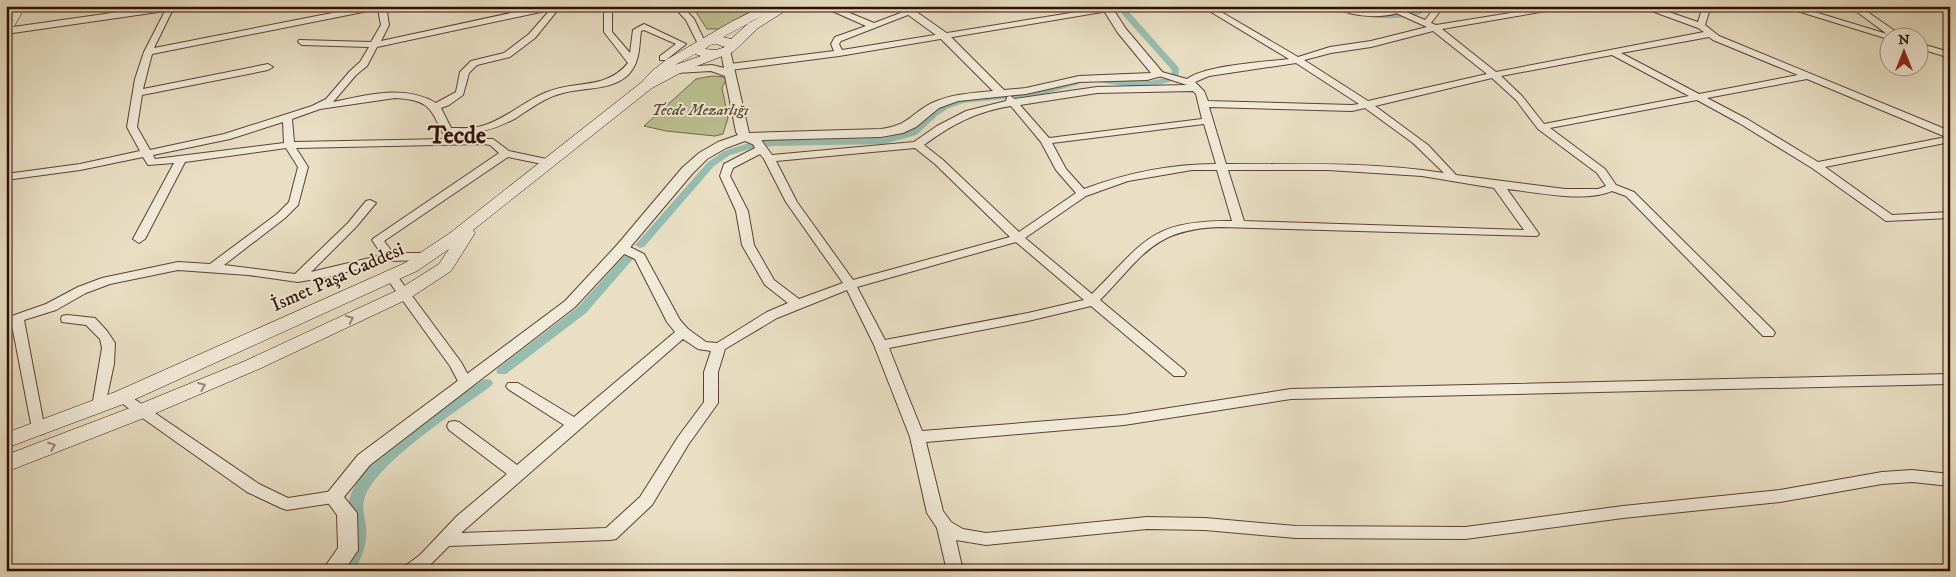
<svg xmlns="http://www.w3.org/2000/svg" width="1956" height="577" font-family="'IM FELL DW Pica',serif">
<rect width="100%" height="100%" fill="#e9dfc4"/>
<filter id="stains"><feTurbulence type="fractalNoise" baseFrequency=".004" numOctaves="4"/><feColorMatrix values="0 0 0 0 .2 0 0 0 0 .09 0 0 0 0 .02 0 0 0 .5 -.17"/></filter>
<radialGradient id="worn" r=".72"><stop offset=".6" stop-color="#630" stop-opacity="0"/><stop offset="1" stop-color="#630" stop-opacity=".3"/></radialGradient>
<!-- green -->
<g fill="#bbc091" stroke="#746748">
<path d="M692,6h68l-38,23h-15z"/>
<path d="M712,76l12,1 2,3 -4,8 6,30 -5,16 -8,2 -49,-5 -22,-5 52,-47z"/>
</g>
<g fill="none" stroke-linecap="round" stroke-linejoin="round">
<!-- canal -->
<g fill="#97bdb1" fill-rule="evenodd">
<path d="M1121,6h8v6l50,56 -1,10c-22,12 -55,9 -79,4v-4l3,-1c22,1 49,9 69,-2l1,-5 -50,-56z"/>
<path d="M1327,6c31,0 55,14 88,5l1,-5h8l-3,8c-26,7 -50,5 -76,-2 -6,-1 -13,-3 -18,-6z"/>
<path d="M1076,79l4,3 -1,2 -38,11 -77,8 -15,5 -11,7 -22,20 -32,9 -111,2 -20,2 -23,7 -16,11 -70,81 -4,1 -5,-3 73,-83 16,-11 28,-9 21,-2 111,-2 26,-7 22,-20 11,-7 20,-6 77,-8z"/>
<path d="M629,254l4,1 1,2 -1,2 -47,54 -80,61h-8l-2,-3 2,-3 80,-61 47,-52z"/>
<path d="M487,379l4,1 2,3 -2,3c-31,23 -114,76 -126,111 -4,11 0,19 1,30 2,16 -4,30 -12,44h-15c6,-13 13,-24 13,-39 0,-14 -7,-24 -1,-38 20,-44 92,-86 132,-114z"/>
</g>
<!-- minor casing -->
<g stroke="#5b4231" stroke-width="2">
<g id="minor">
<path d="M161,6h23l-11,3 -19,39 214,-42h18l3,19 -8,16 162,-35h18l-26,32 -25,19 -33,8 -8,8 -6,22 -14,10 -8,3 10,20c10,0 21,1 31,-2 24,-7 42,-25 65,-34 29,-12 59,-2 81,-29l-24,-31v-26h8v26l18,21 3,-23 11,-6 42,20 -20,16h-6v-4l16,-12 -32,-14 -3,1c-2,16 -1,31 -12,43 -17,17 -44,13 -66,19 -17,4 -32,15 -47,25 -20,11 -39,16 -62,16v5h39l16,12 42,9 1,2 -5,3 -39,-8 -124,84 9,12h34l6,4 -2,3 -42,1 -62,16 -29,5 -50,-7 -70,-5 -68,14 -24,9 -30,17 -32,10 21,110 -2,4 -5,1 -5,-1 -21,-109 -6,1v-8l40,-14 32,-17 24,-9 76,-16 32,2 67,-50 12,-12 9,-35 -12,-19 -101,14 -40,77 -6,4 -6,-4 41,-76 -26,2 -5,-8 -63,13 -74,10v-6l74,-10 60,-13 -13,-24 8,-48 9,-27 21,-41 -159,23v-6zM378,9l3,16 -10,17 -72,-2 -1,2 4,3 67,2 -9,15 -10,9 -24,28 -14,7 -88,28 -74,16 -13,-23 5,-32 126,-25 5,-3 -5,-3 -125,25 9,-35zM550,10l-21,24 -25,19 -33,8 -11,11 -4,20 -20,11c-32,-19 -69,-8 -103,-1l23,-27 11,-9 10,-19zM395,98c38,2 35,12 51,41l-152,3 -2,-23 28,-10zM283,122l1,21 -129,16 -2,-4 77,-16zM484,144l6,1 9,8 -125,85 -2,2 10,15 -71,17 45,-45 20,-24 -6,-3 -4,1 -18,22 -53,51 -71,-9 61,-47 13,-13 10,-38 -12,-19z"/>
<path d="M673,6h9l12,13 12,25 -1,2h-6l-13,-26z"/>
<path d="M821,6h12l41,17 45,-17h12l-90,35 -2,3 3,6 266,-43 4,2 -4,2 -269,45 -109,14 -5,-3 5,-3 104,-13 -3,-7 4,-7 31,-11z"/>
<path d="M1201,6h10l87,51 32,-10 41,-6 56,-14 -31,-14v-4h3l26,11 11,-14h8l-13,17 5,2 118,-19h21l-133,23 54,43 208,-40 -6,-4 -60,-22h13l47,16 5,-16h8l-6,19 14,11 231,95v11l-125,25 67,48 58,-3v6l-64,3 -74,-53 -73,-45 -42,-23 -147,28 55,41 11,16 18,7 139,138 2,3 -2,3h-10l-137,-140 -14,-5c-28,12 -75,1 -105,-2l32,45 -2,2 -316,-9c-68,2 -78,29 -121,73l84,70 2,3 -2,3h-10l-83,-70 -63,15 -139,27 33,83 202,-16 167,-26 659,-15v10l-659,15 -167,26 -198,17 17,69 8,11 12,7 23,4 161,-16 58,1 91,8 169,1 158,-21 157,-16 102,-18 30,-2 38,4v12l-38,-4 -30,2 -102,18 -157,16 -158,21 -169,-1 -91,-8 -58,-1 -161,16 -30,-5 7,31h-16l-10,-43 -10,-15 -17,-76 -36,-92 -27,-55 -70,28 -52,31 -7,23v31l-30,42 -36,60 -36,34 -6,1 -161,6 -25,25h-21l2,-5 15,-11 37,-39 50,-42 -58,-44 -2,-4 2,-4 5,-1 5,1 58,43 47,-40 -56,-36 -2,-3 2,-3h10l56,34 101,-85 -8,-10 -32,-63 -17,-8 -2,-3 2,-3h8l18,9 36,66 8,9 18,13 11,1 50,-31 21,-9 -23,-18 -23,-40 -6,-34 -16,-35 4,-12 31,-16 -3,-6 1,-2h8l11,15 142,-13 23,-16 29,-15 40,-10 1,-4 3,-1 5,3 82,-12 90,-2 -34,-11 5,-3 29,8c19,-14 77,-17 102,-20zM1433,31l54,43 -119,27 -64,-41 27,-7 40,-6zM1709,37l4,3 85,35 -99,19 -78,-41zM1612,55l77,41 -145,28 -22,-28 -21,-20zM1296,63l63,41 -7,1 -144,-4 -4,-10 -9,-9 14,-6zM1492,78l24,22 22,29 59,44 9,13 -8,3h-33l-109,-14 -28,-30 -53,-39zM1807,79l139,58 -128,25 -71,-43 -40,-21zM1193,91l3,3 6,25 -153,19 -29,-33 77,-12zM1011,106l30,36 15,28 20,23 -57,39 -76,-72 -19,-15c27,-20 53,-34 87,-39zM1209,107l143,4 13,-3 48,35 31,30c-72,-11 -145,-9 -218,-9zM1204,124l12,40c-47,0 -89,9 -132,25l-18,-20 -14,-26zM915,148l20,16 75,73 -157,43 -56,-78 -21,-41zM760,154l4,5 22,43 57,81 -44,16 -25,-19 -20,-35 -6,-34 -18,-35 3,-8zM1192,170h25l15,51c-81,-1 -87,20 -140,73l-67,-56 61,-42 42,-15zM1228,170h100l94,6 72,12 30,42 -280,-9zM1016,242l68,58 -56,13 -143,27 -28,-53zM683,339l15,10 13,2 -7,21v30l-26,35 -38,60 -34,31 -145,5z"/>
<path d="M1781,6h14l92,28 -38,-28h10l36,25 1,2 -3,2 4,3h-9v1z"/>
<path d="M1918,43l32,9v6l-32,-10z"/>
<path d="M391,272l4,1 66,89 12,22 -2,3h-10l-11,-21 -65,-90z"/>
<path d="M67,315l28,3 12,13 8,12 -1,21 -10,46h-10l-2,-3 10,-59 -2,-9 -14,-14 -24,-3 -1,-3 1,-3z"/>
<path d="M122,392l5,2 132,90 29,14 45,-7 6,2 2,4 -2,4 -6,2 -46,7 -6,-2 -34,-16 -130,-92 -2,-3 2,-3z"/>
</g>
</g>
<!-- tertiary casing -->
<g stroke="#5b4231" stroke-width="2">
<g id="tertiary">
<path d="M896,6h12l40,28 56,56 22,-2 53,-12 72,-3 -33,-40 -17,-27h10l15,23 38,45 -2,2 -15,4 -68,2 -53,12 -68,7 -19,7 -23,19 -13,6 -22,4 -119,3 -1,5 -4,1 -12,-5 -19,7 -19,11 -15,15 -65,77 -52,56 -205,158 -26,32 13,16 1,37 -14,21h-22l16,-23 -1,-33 -13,-18 34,-42 207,-154 52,-56 65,-77 17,-15 19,-11 20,-7 -2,-3 -11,-56 -14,-5 -35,2 -5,-3 1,-2 40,-3 12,3 -3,-16 5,-3 4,1 19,83 132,-4c29,-4 29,-15 51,-26 19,-9 40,-10 61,-12l-53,-53z"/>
<path d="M1334,6c16,0 32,5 48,4 9,0 17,-4 27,-4 -14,15 -60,12 -75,0z"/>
</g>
</g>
<!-- secondary casing -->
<g stroke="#2c0e00" stroke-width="1">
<g id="secondary">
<path d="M14,6h12l-16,27 -4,1v-14z"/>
<path d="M763,6h30l-35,22 -25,24 -49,19 -32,17 -179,142 2,3 -24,38 -41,27 -151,71 -110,47 -143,56v-17l129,-49 110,-45 153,-71 41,-26 10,-15 -32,22 -288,131 -123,46v-15l109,-41 290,-129 45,-30 192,-151 10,-11 14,-11 65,-38zM762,16l-12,6 -19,17 -8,-2zM716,44l9,3 -9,3 -11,-1 5,-4zM695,54l6,2 -26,9z"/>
</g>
</g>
<!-- minor -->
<use href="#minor" fill="#f1ead9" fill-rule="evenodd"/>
<!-- tertiary -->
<use href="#tertiary" fill="#f1ead9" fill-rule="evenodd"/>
<!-- secondary -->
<use href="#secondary" fill="#f1ead9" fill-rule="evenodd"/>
</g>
<!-- one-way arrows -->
<defs><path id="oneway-chevron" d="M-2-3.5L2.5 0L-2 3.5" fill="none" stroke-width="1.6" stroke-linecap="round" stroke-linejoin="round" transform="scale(1.25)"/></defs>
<g stroke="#988777">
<use href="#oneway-chevron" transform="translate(350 319) rotate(-25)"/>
<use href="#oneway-chevron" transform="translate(202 386) rotate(-23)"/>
<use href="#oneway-chevron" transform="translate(52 446) rotate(-21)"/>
</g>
<g text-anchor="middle" stroke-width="4" stroke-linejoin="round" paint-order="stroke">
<!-- far-park labels -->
<g font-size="16" font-style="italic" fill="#5e4c33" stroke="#f1ead9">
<text x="700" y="115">Tecde Mezarlığı</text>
</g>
<!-- street labels -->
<g font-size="19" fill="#2c0e00" stroke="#f1ead9">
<text transform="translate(337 276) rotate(-24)" y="7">İsmet Paşa Caddesi</text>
</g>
<!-- district labels -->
<g font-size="24" font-weight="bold" fill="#2c0e00" stroke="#f1ead9">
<text x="457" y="143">Tecde</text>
</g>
</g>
<!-- margin -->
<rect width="1956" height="577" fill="none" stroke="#e9dfc4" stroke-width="25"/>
<rect x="8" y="8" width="1941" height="562" fill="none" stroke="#2c0e00" stroke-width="2.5"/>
<rect x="12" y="12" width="1931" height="552" fill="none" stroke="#2c0e00"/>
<!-- north arrow -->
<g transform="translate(1904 52)"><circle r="24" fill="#f1ead9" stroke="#a29282"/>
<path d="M0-4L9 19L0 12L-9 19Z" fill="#8f2418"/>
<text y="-8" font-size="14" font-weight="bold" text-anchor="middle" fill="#2c0e00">N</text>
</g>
<rect width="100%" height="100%" filter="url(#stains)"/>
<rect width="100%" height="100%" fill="url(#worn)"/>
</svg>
